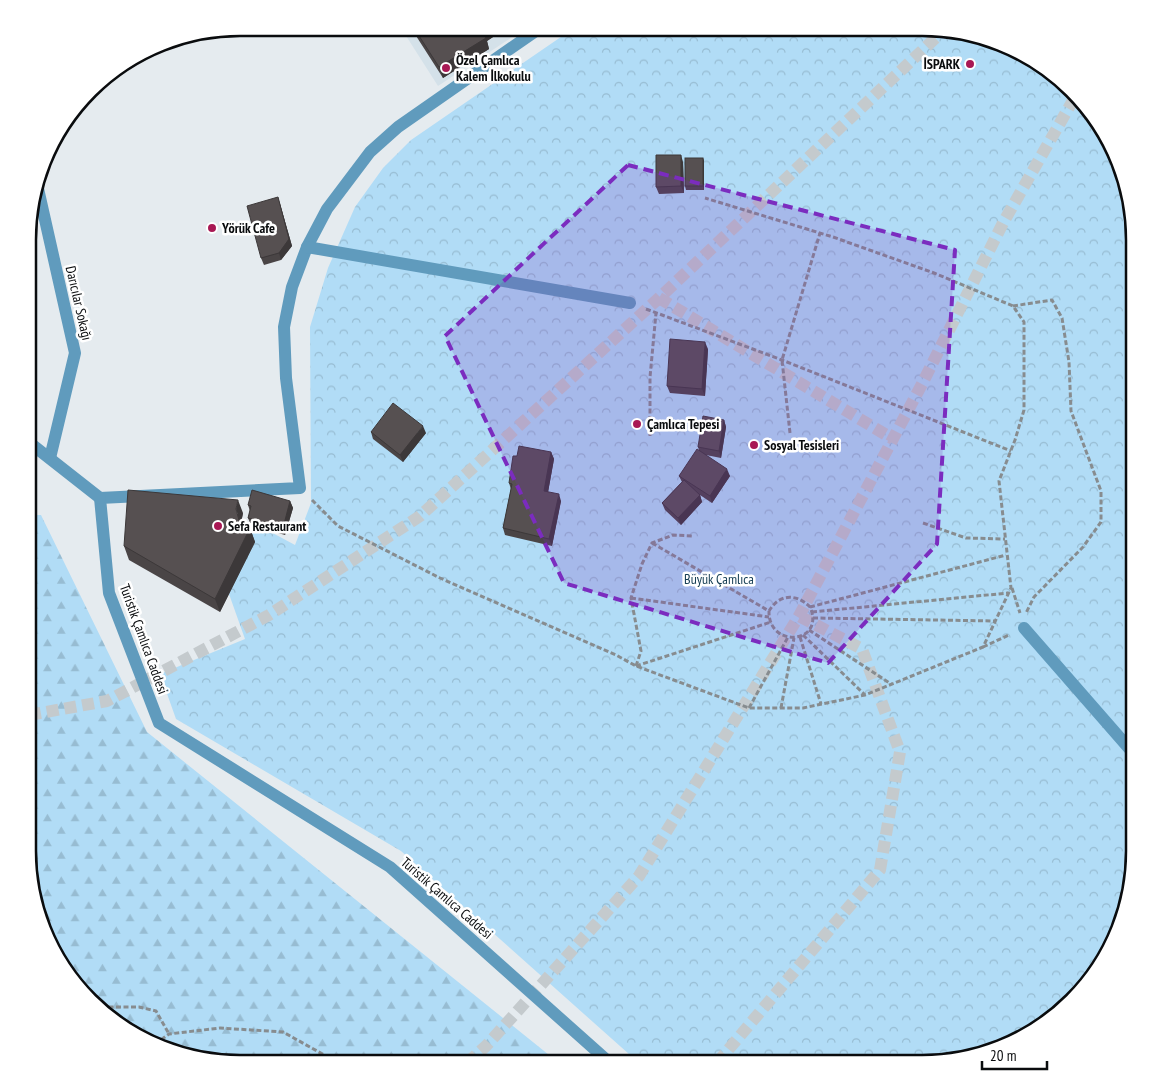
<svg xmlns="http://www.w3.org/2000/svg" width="1162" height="1091" font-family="'PT Sans Narrow',sans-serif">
<defs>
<pattern id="forest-firs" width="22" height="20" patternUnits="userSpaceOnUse" patternTransform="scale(1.25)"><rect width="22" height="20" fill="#b1dcf6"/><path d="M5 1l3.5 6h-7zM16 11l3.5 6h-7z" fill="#97bcd2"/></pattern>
<pattern id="park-crowns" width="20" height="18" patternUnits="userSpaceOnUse" patternTransform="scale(1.25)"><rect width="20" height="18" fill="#b1dcf6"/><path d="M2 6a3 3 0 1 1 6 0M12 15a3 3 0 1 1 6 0" fill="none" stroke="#97bcd2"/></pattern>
</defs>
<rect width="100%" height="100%" fill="#e5ebef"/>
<!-- built -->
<path fill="#d4e1e9" d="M401,28h125l-88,58z"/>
<!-- forest -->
<path fill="url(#forest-firs)" d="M30,515h11l106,217 412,331h-319l-94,-21 -66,-51 -36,-59 -16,-67z"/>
<!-- park -->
<path fill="url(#park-crowns)" d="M574,28h362l80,22 66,50 36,58 16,68v625l-21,94 -51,66 -59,36 -67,16h-297l-238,-212 -225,-132 -16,-45 85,-35 -16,-45 25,-71 41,22 16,-42 -1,-176 18,-59 27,-61 28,-39 28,-28z"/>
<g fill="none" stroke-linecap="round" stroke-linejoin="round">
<!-- minor-tunnel -->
<g stroke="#c4cacd" stroke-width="12" stroke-dasharray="12 6" stroke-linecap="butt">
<path d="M659,298l234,141"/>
<path d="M717,1063l163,-193 20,-118 -38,-103 -63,-33"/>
</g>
<!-- major-tunnel -->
<g stroke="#c4cacd" stroke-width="12" stroke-dasharray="12 6" stroke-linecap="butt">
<path d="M29,715l78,-14 162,-86 151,-99 239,-218 285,-268"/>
<path d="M467,1063l19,-17 153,-170 160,-260 123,-232 81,-161 73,-128"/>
</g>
<!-- path -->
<g stroke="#878c8f" stroke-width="3" stroke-dasharray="5 2.5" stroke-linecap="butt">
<path d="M1013,306l39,-6 10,18 7,44 2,49 30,80v31l-18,25 -49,50 -8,16"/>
<path d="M646,309l136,51 229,91"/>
<path d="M790,433l-8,-73 38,-127"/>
<path d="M650,436v-59l6,-64"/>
<path d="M312,500l26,26 102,52 176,77 20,11 113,42h54l62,-13 118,-48 28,-59 -12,-107 16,-41 9,-30v-88l-11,-16 -79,-33 -101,-36 -128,-39"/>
<path d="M923,523l43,15 39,1"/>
<path d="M652,543l117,68c10,-17 27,-18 41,-4 16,37 -42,42 -41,4"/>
<path d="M1012,588l8,25"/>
<path d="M631,598l138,19"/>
<path d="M810,607l196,-52"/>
<path d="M812,612l196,-19"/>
<path d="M813,618l183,3"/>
<path d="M809,630l82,54"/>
<path d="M803,635l62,60"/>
<path d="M800,637l21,67"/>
<path d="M983,647l26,-12"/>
<path d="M636,666l5,-15 -10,-53 11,-34 10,-21 21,-8 19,1"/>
<path d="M636,666l135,-44"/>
<path d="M749,708l39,-71"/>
<path d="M781,708l13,-70"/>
<path d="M101,1007h38l17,4 13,23"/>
<path d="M155,1044l14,-10 51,-6 63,4 43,24 6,7"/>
</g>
<!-- minor -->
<g stroke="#609bbd" stroke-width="12">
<path d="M540,28l-142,99 -28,25 -43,57 -20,38 -15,40 -8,40 2,51 14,110 -200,10 9,95 50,130 231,144 220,196"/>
<path d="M157,47l25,-10"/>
<path d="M37,184l38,169 -25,105"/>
<path d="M307,247l323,56"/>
<path d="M30,443l70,55"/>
<path d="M1024,628l110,126"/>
</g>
</g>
<!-- wall -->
<g fill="#4a4546">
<path d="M411,28h94v1l-18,12 2,8 -46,29z"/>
<path d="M703,158l1,3v29h-18l-1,-4z"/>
<path d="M683,162l1,31 -25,1 -3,-7z"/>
<path d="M280,204l12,42 -11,14 -17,5 -3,-7z"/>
<path d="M708,349l-3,47 -35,-3 -3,-7z"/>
<path d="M724,420l2,7 -5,31 -15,-3 24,21 -18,27 -12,-8 2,7 -21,23 -16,-15 -3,-7 20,-21 -3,-6 20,-26 -1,-3z"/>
<path d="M371,432l55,1 -23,29 -30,-23z"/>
<path d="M551,452l3,7 -6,33 13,9 -9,45 -47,-11 -2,-7 8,-39 -2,-6z"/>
<path d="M290,501l3,7 -8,27 -34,-10 -3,-7 2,-7 -2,-6z"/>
<path d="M243,513l-2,10v1l9,4 5,14 -35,70 -91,-52 -5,-14z"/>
</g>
<!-- shaded-wall -->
<g fill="#3c3839">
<path d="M487,28h18v1l-18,12 2,8 -46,29 -4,-11 43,-36z"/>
<path d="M681,155l2,7 1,31 -3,-7z"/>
<path d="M703,158l1,3v29l-1,-4z"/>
<path d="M278,197l14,49 -11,14 -2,-7z"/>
<path d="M705,342l3,7 -3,47 -3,-7z"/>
<path d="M724,420l2,7 -5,31 -2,-7z"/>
<path d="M423,426l3,7 -23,29 -3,-7z"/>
<path d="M551,452l3,7 -7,39 -3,-7z"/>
<path d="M727,469l3,7 -18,27 -2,-7z"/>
<path d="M559,494l2,7 -9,45 -3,-7z"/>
<path d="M700,495l2,7 -21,23 -3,-7z"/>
<path d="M238,500l5,13 -2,10 4,15 -9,-29z"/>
<path d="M290,501l3,7 -8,27 -2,-7z"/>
<path d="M250,528l5,14 -35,70 -5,-13z"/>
</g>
<!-- building -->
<g fill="#565051" stroke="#3c3839">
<path d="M414,28h73l-5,3 4,7 -47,29z"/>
<path d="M656,155h25v31l-25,1z"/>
<rect x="685" y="158" width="18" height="28"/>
<path d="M278,197l11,42 -10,14 -18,5 -14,-52z"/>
<path d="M670,339l35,3 -3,47 -35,-3z"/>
<path d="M393,403l30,23 -23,29 -29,-23z"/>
<path d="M703,416l21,4 -5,31 -21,-4z"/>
<path d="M519,446l32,6 -7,39 15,3 -10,45 -46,-11 9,-44 -3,-1 4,-27h4z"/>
<path d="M697,449l30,20 -17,27 -31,-20z"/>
<path d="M684,480l16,15 -22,23 -16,-15z"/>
<path d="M128,490l110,10 -2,9 4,15 10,4 -35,71 -91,-53z"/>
<path d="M252,490l38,11 -7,27 -35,-10 3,-12 -3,-1z"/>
</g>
<!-- marked area -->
<path fill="#7b2cbf" fill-opacity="0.2" stroke="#7b2cbf" stroke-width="4" stroke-dasharray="10 6" stroke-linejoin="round" d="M628,165l327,85 -18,294 -109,119 -264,-80 -119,-247z"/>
<!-- markers -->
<g fill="#a81854" stroke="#fff" stroke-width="2">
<circle cx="970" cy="64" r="5"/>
<circle cx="446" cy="68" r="5"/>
<circle cx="212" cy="228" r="5"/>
<circle cx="637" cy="424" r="5"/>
<circle cx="754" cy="445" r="5"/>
<circle cx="218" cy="526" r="5"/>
</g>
<g text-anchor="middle" stroke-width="5" stroke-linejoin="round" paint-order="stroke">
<!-- poi labels -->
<g font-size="14" font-weight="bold" fill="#0a0c0e" stroke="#fff" text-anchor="start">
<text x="456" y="65">Özel Çamlıca<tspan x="456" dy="16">Kalem İlkokulu</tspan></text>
<text x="960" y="69" text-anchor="end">İSPARK</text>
<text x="222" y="233">Yörük Cafe</text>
<text x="647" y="429">Çamlıca Tepesi</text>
<text x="764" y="450">Sosyal Tesisleri</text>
<text x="228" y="531">Sefa Restaurant</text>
</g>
<!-- street labels -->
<g font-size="14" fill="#0a0c0e" stroke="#fff">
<text transform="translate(79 303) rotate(77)" y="5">Darıcılar Sokağı</text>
<text transform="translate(144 639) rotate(70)" y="5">Turistik Çamlıca Caddesi</text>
<text transform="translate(447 898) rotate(41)" y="5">Turistik Çamlıca Caddesi</text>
</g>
<!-- park labels -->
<g font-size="14" fill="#133c52" stroke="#fff">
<text x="719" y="584">Büyük Çamlıca</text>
</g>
</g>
<!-- crop -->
<path d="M0 0H1162V1091H0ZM240 36H922A204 204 0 0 1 1126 240V851A204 204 0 0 1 922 1055H240A204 204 0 0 1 36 851V240A204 204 0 0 1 240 36Z" fill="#fff" fill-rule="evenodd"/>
<path fill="none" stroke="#0a0c0e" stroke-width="2.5" d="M240 36H922A204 204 0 0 1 1126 240V851A204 204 0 0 1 922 1055H240A204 204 0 0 1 36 851V240A204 204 0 0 1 240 36Z"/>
<!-- scale -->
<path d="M982 1061v8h65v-8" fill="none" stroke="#0a0c0e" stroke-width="2.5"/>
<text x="990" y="1061" font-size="15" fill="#0a0c0e" stroke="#ffffff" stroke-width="4" paint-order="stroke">20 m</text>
</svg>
